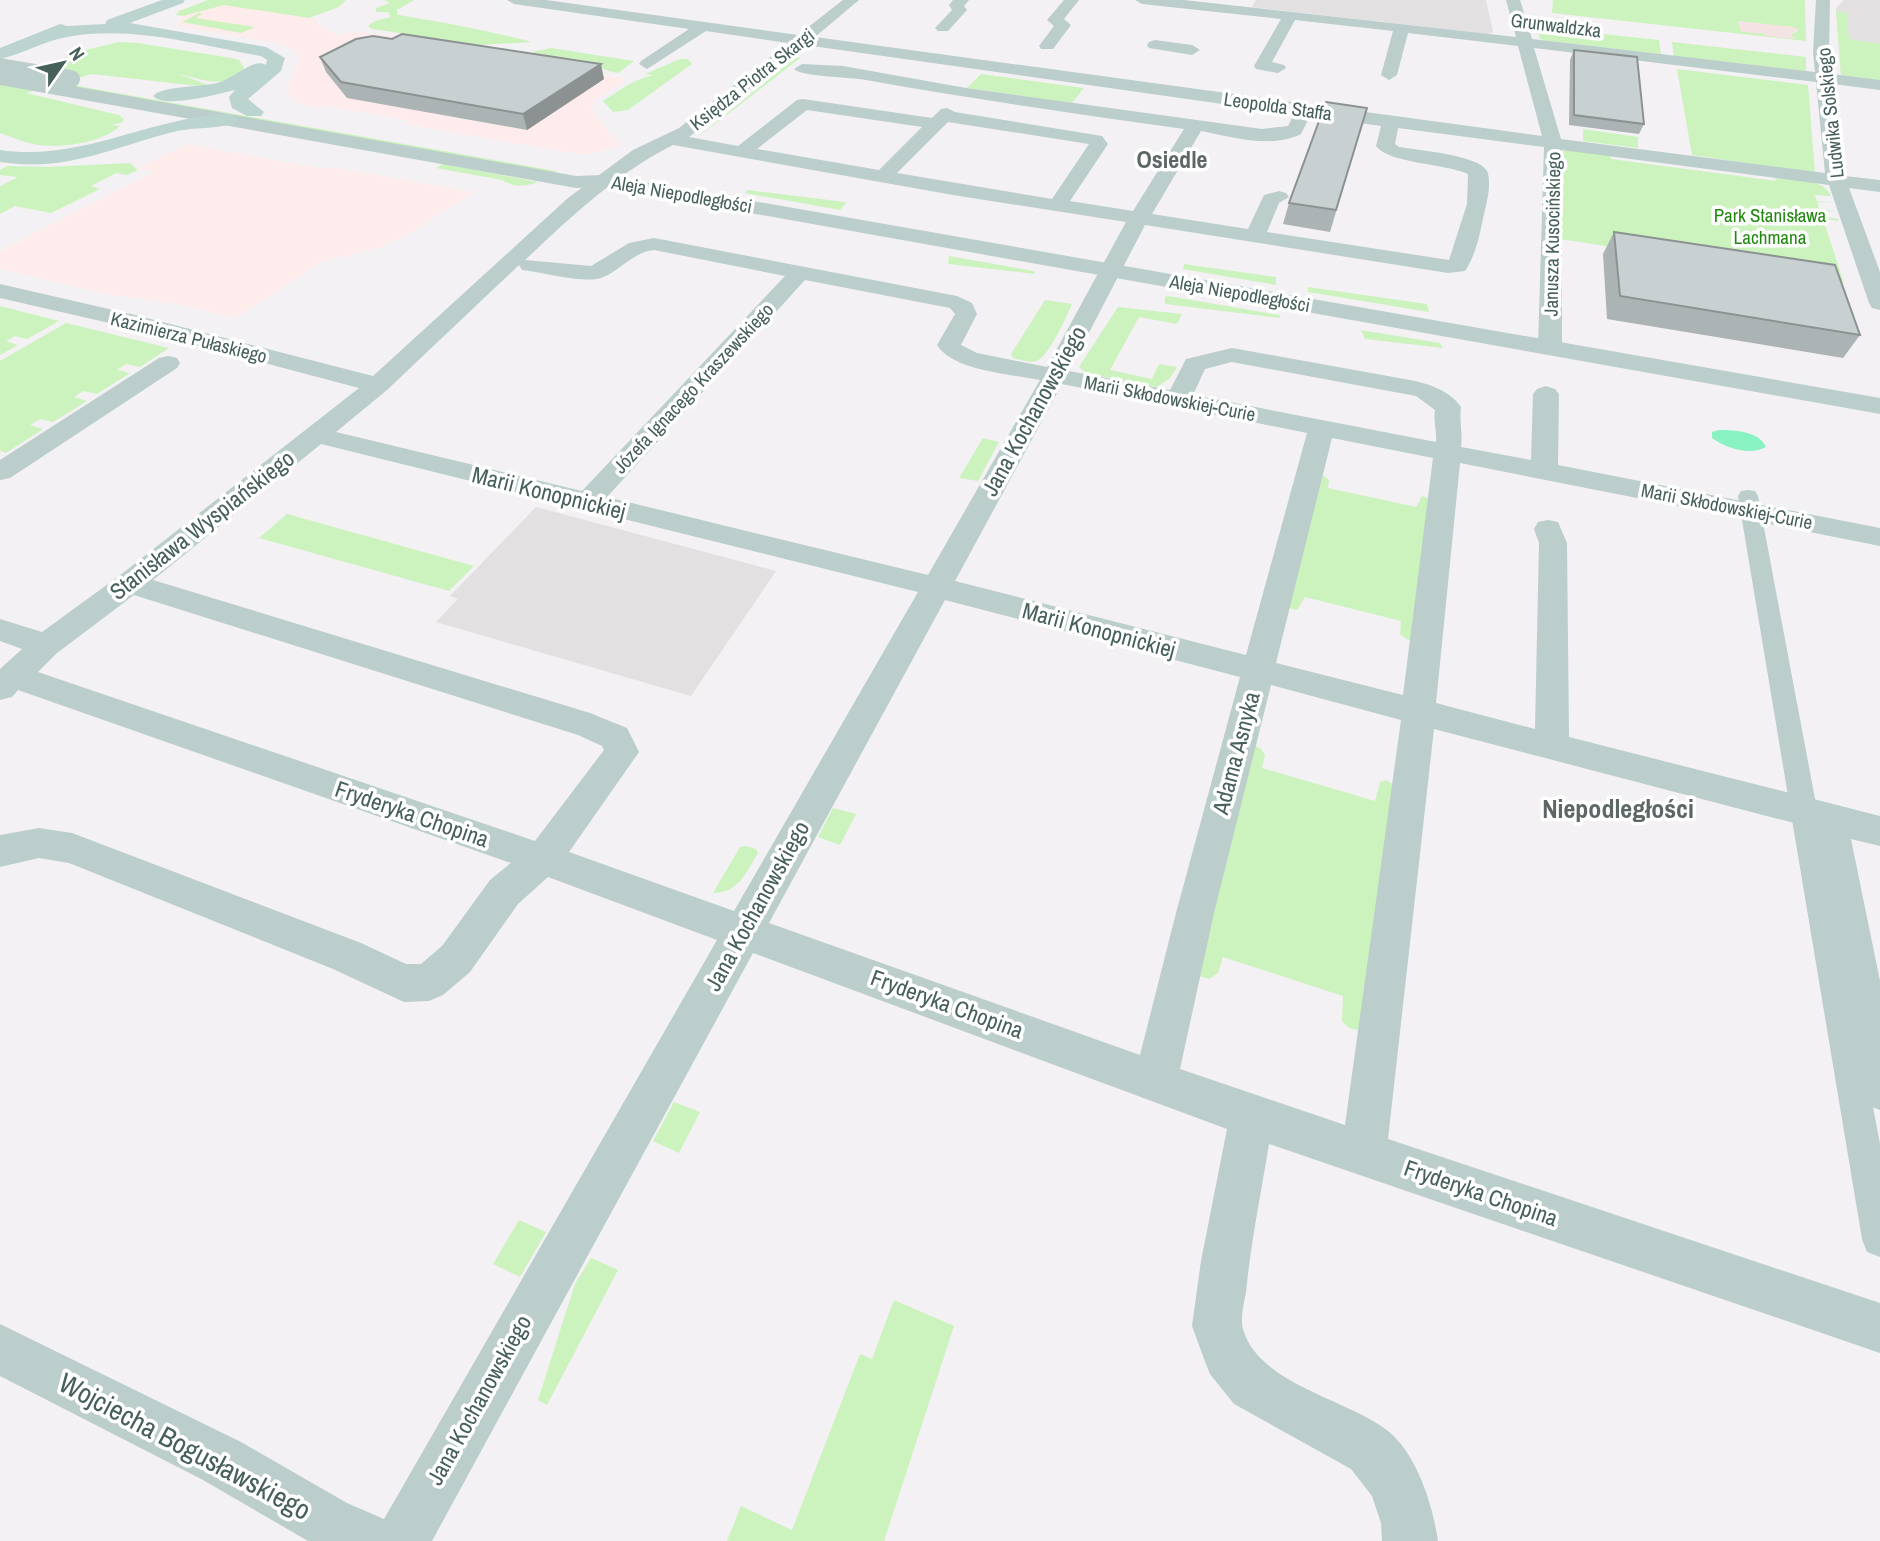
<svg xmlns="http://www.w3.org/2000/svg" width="1880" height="1541" font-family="'Archivo Narrow',sans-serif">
<rect width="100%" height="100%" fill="#f3f1f3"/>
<!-- commercial -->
<g fill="#fdeceb">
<path d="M224,4l93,15 -1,4 18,11 9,1 10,-4 51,7 17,9 207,32 -32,21 -5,7 28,39 -27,8h-14l-174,-30 4,-4 -82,-14 -4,2 -26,-4 3,-3 -9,-6 -3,-6 13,-29 -4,-10 -20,-7 -99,-17 5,-10 15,-7z"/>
<path d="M187,144l130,24h18l139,24 -67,43 -29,13 -55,13 -87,57 -59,-14 -71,-10 -106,-25v-18l153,-79 -16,-4z"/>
</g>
<!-- education -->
<g fill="#e2e0e1">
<path d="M1256,0h230l7,32 -5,2 -236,-27z"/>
<path d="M1844,0h36v80l-39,-5 -5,-67z"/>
<path d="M536,507l240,64 -85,125 -255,-74 22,-23 -8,-3z"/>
</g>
<!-- green -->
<g fill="#ccf3be" fill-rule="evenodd">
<path d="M208,0h138l-7,7 -30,11 -85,-13 -41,11 -7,-1 3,-4z"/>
<path d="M384,0h30l-17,10v4l7,2c44,7 85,15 128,26l-52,3 -108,-16 -4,-3 7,-5 16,-4 -3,-5h-12v-4l14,-5z"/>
<path d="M1553,0h252l1,41 -254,-28zM1738,21l54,6 7,3 -9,5 -49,-4z"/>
<path d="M1836,11l11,2 2,26 31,5v36l-39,-5z"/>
<path d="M199,13l3,1 -6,4 59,9 -14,6 -59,-11z"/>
<path d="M1537,27l122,13 2,14 -113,-13 -8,-2z"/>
<path d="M119,42l19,1 93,15 8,2 5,8c-18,23 -42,11 -65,6l29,11 -10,1 -106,-12 -31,9 495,88 -2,2 -497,-89 -31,9 93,22 5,4 -1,3 -12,3 9,1c-19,17 -57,22 -82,19 -13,-2 -26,-8 -38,-12v-49l81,-33z"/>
<path d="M1672,42l134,15v14l-132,-15z"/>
<path d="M551,48l83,13 -16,12c-13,-2 -15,-5 -25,-10 -10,-5 -44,-5 -61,-11z"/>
<path d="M791,55l9,3 -103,80 94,-77z"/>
<path d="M680,59h8l4,5 -64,46 -15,2 -10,-11 28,-18 21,-8 -7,-1z"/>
<path d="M1677,69l131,16 7,88 -123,-18z"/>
<path d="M981,74l103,14 -12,15 -105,-15z"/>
<path d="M1583,129l55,8v11l-55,-7z"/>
<path d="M1568,150l43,5v4l165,22 -1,-3c19,2 47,-1 56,18l-16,-1 2,6 16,2 -16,-1 2,6 17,4 -16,-2 2,6 16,3 1,2 -16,-2 21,64 -284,-44 3,-88z"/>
<path d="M130,163l8,7 -11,5 -11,-2 -25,13 9,3 -49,24 -36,-7 -15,8v-28l18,-9 -18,-2v-5l7,-4 40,1z"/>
<path d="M443,164l95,18c-12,5 -24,5 -36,-2l-66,-12z"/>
<path d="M747,190l98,12 1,1 -6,7 -95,-17z"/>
<path d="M949,256l85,15 1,3 -87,-10z"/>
<path d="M1184,264l92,13v8l-93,-16z"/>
<path d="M1308,287l119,17 2,8 -121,-20z"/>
<path d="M1168,296l111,19 2,3 -116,-14v-7z"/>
<path d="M1045,300l27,4c-5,12 -24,54 -36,57 -7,2 -16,-1 -23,-3l-2,-4z"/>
<path d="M0,306l59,15 -32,18 -12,-3 -9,5 12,4 -18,10z"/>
<path d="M1118,307l64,7 -5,10 -38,-7 -29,53 42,9 7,-15 18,3 -7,11 -13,9 -69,-13 -9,-7z"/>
<path d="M66,323l103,25 -29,19 -14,-3 -9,6 13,3 -33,21 -14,-3 -9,6 13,4 -34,21 -13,-3 -10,6 13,4 -37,24 -6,-2v-90z"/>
<path d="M1361,330l79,13 3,5 -78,-9z"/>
<path d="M983,438l16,4 -21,39 -19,-3z"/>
<path d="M1323,475l6,5 -1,8 88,19 6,-11 6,2 -13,143 -7,-1 -8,-6 1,-13 -96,-24 -8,13 -14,-3z"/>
<path d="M287,514l187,52 -25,25 -190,-53z"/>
<path d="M1254,745l7,4 4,6 -3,13 113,33 5,-19 6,-2 10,6 -32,239 -7,5 -8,-2 -7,-7 1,-25 -120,-39 -5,16 -9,6 -10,-3 20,-126z"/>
<path d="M833,808l23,6 -16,31 -22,-8z"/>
<path d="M745,846l11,3 2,4c-12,19 -19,40 -45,40l27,-46z"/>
<path d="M674,1102l26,10 -21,41 -26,-12z"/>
<path d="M519,1220l27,12 -26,45 -27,-13z"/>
<path d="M591,1258l27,12 -71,135 -9,-5 37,-116z"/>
<path d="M894,1300l60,26 -70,215h-157l14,-35 51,24 68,-176 12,5z"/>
</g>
<!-- sand -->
<path fill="#f5e2e2" d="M1738,21l54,6 7,2 -9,5 5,5 -29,-3 -6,-5 -2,3 -17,-3z"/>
<!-- water -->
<path fill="#88f2c3" d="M1719,430c15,0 40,1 47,17 -17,9 -40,1 -54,-9v-6z"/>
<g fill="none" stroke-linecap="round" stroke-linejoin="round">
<!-- pedestrian -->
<path fill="#bbcecb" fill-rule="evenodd" d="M1748,490l7,1 3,5 122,648v113l-13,-5 -5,-13 -124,-743 3,-5z"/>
<!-- minor -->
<g fill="#bbcecb" fill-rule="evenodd">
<path d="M507,0h39l252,35 45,-35h16l-44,37 727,99 -24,-90 -110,-13 -11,42 -8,5 -8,-5 12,-44 -98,-11 -23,42 12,3 2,3 -8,5 -22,-4 -2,-3 27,-47 -139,-15 -7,-4h49l332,37 -10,-37h14l12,39 283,33 -2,-20 3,-52h14l-1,52 3,22 48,6v10l-47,-6 12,92 35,4v12l-31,-4 31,84v38l-8,-2 -3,-5 -40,-118 -267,-35v197l-4,5h-16l-4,-5 6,-200 -146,-19 -3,16 4,3c17,3 80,8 88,24 5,12 0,31 -3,43 -4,19 -8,41 -19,57l-17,2 -303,-48 -76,146 101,19 16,-31 46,-11 178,32c19,4 39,10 51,27 -2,15 2,25 0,40l70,13 2,-66 4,-5 9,-3 9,3 4,5 -1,71 322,63v18l-420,-83 -24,240 99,26 4,-186 -5,-14 4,-7 10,-2 10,2 9,21 2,194 311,79v30l-29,-7 29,142v129l-15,-6 -7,-15 -45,-261 -379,-99 -46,410 492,164v50l-611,-209c-8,49 -18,98 -23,148 -2,11 -6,26 -3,37 15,55 105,70 145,102 29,23 45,75 50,110h-56l-1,-18 -9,-27 -21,-27 -117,-65 -24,-30 -7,-18 -11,-30 9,-65 26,-132 -474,-176 -321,588h-124l-105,-61 -203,-104v-52l241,118 106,61 37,16 333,-579 -169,-63 -30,27 -48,68 -27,23 -14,6 -25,1 -71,-33 -264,-106 -30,-5 -39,9v-32l39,-7 33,5 289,110 45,21h15l21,-18 48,-66 21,-17 -493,-173 -6,7 -12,3v-31l22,-20 -22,-8v-22l42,13 77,-56 240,-188 -228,-60 -131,-30v-14l135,31 238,61 195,-178 65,-48 46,-22 109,-85 -82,-12 -59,38 -8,-5 2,-3 48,-32 -175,-25zM805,45l489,69 -6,12 -26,3 -296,-41 -123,-22 -41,-2 -8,5c8,8 57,8 72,11 106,19 212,34 318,49l-51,82 -63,-10 38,-57 -6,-8 -147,-24 -8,-4 -6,1 -9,9 -129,-19 -6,1 -59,46 -49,-9zM1534,48l282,34 9,91 -264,-34zM807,110l115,17 -43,43 -122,-21zM1310,116l71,10 -5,20c14,18 67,17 92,28l-1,30 -18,56 -182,-28 12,-29 10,-6 -3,-4 -7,-2 -15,4 -16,34 -96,-15 49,-83c31,6 70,18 100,3zM948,122l141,22 -37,55 -155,-26zM673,145l280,50 173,27 -79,145 -70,-14 -16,-8 16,-31 -5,-11 -15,-7 -303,-58 -25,5 -38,23 -66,-6c46,-43 92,-87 148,-115zM654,250l131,26 -203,215 -246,-59 51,-42 132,-125 3,5 8,1c18,3 55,12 71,7 19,-7 32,-26 53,-28zM805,280l145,28 5,6 -18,31c16,26 74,29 103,35l-112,195 -321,-78zM1232,362l184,34 19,14c-2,12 2,20 1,32l-243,-47 12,-26zM1062,384l245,49 -61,222 -291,-74zM1332,438l101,20 -30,237 -127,-32zM321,444l597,148 -184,319 -165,-59 70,-100 -12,-24 -37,-15 -437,-133zM134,595l444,140 24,11 2,4 -69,91 -497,-169 19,-19zM945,600l295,77 -64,236 -36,142 -371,-132zM1271,685l130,35 -56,405 -165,-56 34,-156z"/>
<path d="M953,0h16l-5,6 3,4 -19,21h-10l-3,-3 17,-18 -3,-5z"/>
<path d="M1064,0h15l-15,19 7,6 -18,24h-12l-2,-3 15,-20 -7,-6z"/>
<path d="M1155,40l37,5 8,5 -8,5 -43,-7 -2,-3 2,-3z"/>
<path d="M168,356l9,2 3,5 -3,5 -167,110 -10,2v-20l159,-102z"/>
</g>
<!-- tertiary -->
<path fill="#bbcecb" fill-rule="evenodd" d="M0,73l576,103 28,-1 1276,223v16l-1276,-227 -28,1 -576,-103z"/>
<!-- secondary -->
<g fill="#bcd4d0" fill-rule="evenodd">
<path d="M162,0h23l-2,3 -53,20 136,24 19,11 -4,13 -33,28 16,13 -3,4h-14l-15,-8 -3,-11 6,-7c-17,4 -71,19 -82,6 8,-10 49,-9 64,-13 17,-4 37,-26 49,-18l1,-5 -6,-4c-63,-11 -130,-31 -194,-19 -24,4 -44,17 -67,22v-11l60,-24 7,2 38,-2 2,-4z"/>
<path d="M227,114l7,2 3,4 -3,4c-21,5 -43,3 -65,9 -60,16 -104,39 -169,29v-12c82,12 146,-32 227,-36z"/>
</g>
<!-- tertiary-bridge -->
<path stroke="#bbcecb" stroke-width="18" d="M0,67l71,12"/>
</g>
<!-- wall -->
<g fill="#acb3b4">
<path d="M1574,50l70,74 -5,10 -70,-9 1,-65z"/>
<path d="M320,57l284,22 -77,51 -180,-32 -21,-26z"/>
<path d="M1367,108l-37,124 -47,-8 6,-21z"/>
<path d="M1614,232l246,103 -17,23 -236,-39 -4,-65z"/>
</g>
<!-- shaded-wall -->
<path fill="#8c9292" d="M601,64l3,15 -77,51 -4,-16z"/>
<!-- building -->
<g fill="#c8d0d1" stroke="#8c9292" stroke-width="2">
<path d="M402,34l199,30 -78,50 -182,-32 -21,-25 36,-18 17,-3 19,3z"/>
<path d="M1574,50l63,7 7,67 -70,-9z"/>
<path d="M1326,102l41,6 -31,102 -47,-7z"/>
<path d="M1614,232l221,33 25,70 -240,-39z"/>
</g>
<g text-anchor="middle" stroke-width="7" stroke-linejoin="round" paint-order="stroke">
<!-- far-street labels -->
<g font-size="19" fill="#47605c" stroke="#fff">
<text transform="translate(1556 25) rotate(7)" y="7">Grunwaldzka</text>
<text transform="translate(752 79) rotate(-38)" y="7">Księdza Piotra Skargi</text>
<text transform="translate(1278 106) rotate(8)" y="7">Leopolda Staffa</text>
<text transform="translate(1830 113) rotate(-96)" y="7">Ludwika Solskiego</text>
<text transform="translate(682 194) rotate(10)" y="7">Aleja Niepodległości</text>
<text transform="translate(1552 234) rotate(-89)" y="7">Janusza Kusocińskiego</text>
<text transform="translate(1240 293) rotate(10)" y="7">Aleja Niepodległości</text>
<text transform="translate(189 337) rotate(14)" y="7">Kazimierza Pułaskiego</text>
<text transform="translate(693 388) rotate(-47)" y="7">Józefa Ignacego Kraszewskiego</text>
<text transform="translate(1170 398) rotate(11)" y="7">Marii Skłodowskiej-Curie</text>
<text transform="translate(1727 506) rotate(11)" y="7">Marii Skłodowskiej-Curie</text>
</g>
<!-- far-park labels -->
<g font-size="19" fill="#238811" stroke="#fff">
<text x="1770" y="222">Park Stanisława<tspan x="1770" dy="22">Lachmana</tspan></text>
</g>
<!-- street labels -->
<g font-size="23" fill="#47605c" stroke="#fff">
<text transform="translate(1034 411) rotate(-61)" y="8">Jana Kochanowskiego</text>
<text transform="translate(549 493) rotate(14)" y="8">Marii Konopnickiej</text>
<text transform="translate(202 525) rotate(-38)" y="8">Stanisława Wyspiańskiego</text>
<text transform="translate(1099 630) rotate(15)" y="8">Marii Konopnickiej</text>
<text transform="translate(1236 753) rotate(-75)" y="8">Adama Asnyka</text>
<text transform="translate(412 814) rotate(19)" y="8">Fryderyka Chopina</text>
<text transform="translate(757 906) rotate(-61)" y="8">Jana Kochanowskiego</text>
<text transform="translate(947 1004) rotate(20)" y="8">Fryderyka Chopina</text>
<text transform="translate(1481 1193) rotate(19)" y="8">Fryderyka Chopina</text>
<text transform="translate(479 1400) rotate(-61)" y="8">Jana Kochanowskiego</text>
</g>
<!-- far-district labels -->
<g font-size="24" font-weight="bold" fill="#5d6766" stroke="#fff">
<text x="1172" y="168">Osiedle</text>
</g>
<!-- quarter labels -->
<g font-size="26" font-weight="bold" fill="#5d6766" stroke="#fff">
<text x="1618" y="818">Niepodległości</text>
</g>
<!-- near-street labels -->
<g font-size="28" fill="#47605c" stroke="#fff">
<text transform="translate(185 1446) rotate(28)" y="10">Wojciecha Bogusławskiego</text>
</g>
</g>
<!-- north arrow -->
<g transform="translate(63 63) rotate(56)" stroke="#ffffff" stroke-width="5" paint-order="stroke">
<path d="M0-5L12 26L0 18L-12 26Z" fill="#47605c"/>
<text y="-10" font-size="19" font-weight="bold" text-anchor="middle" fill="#47605c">N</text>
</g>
</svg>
